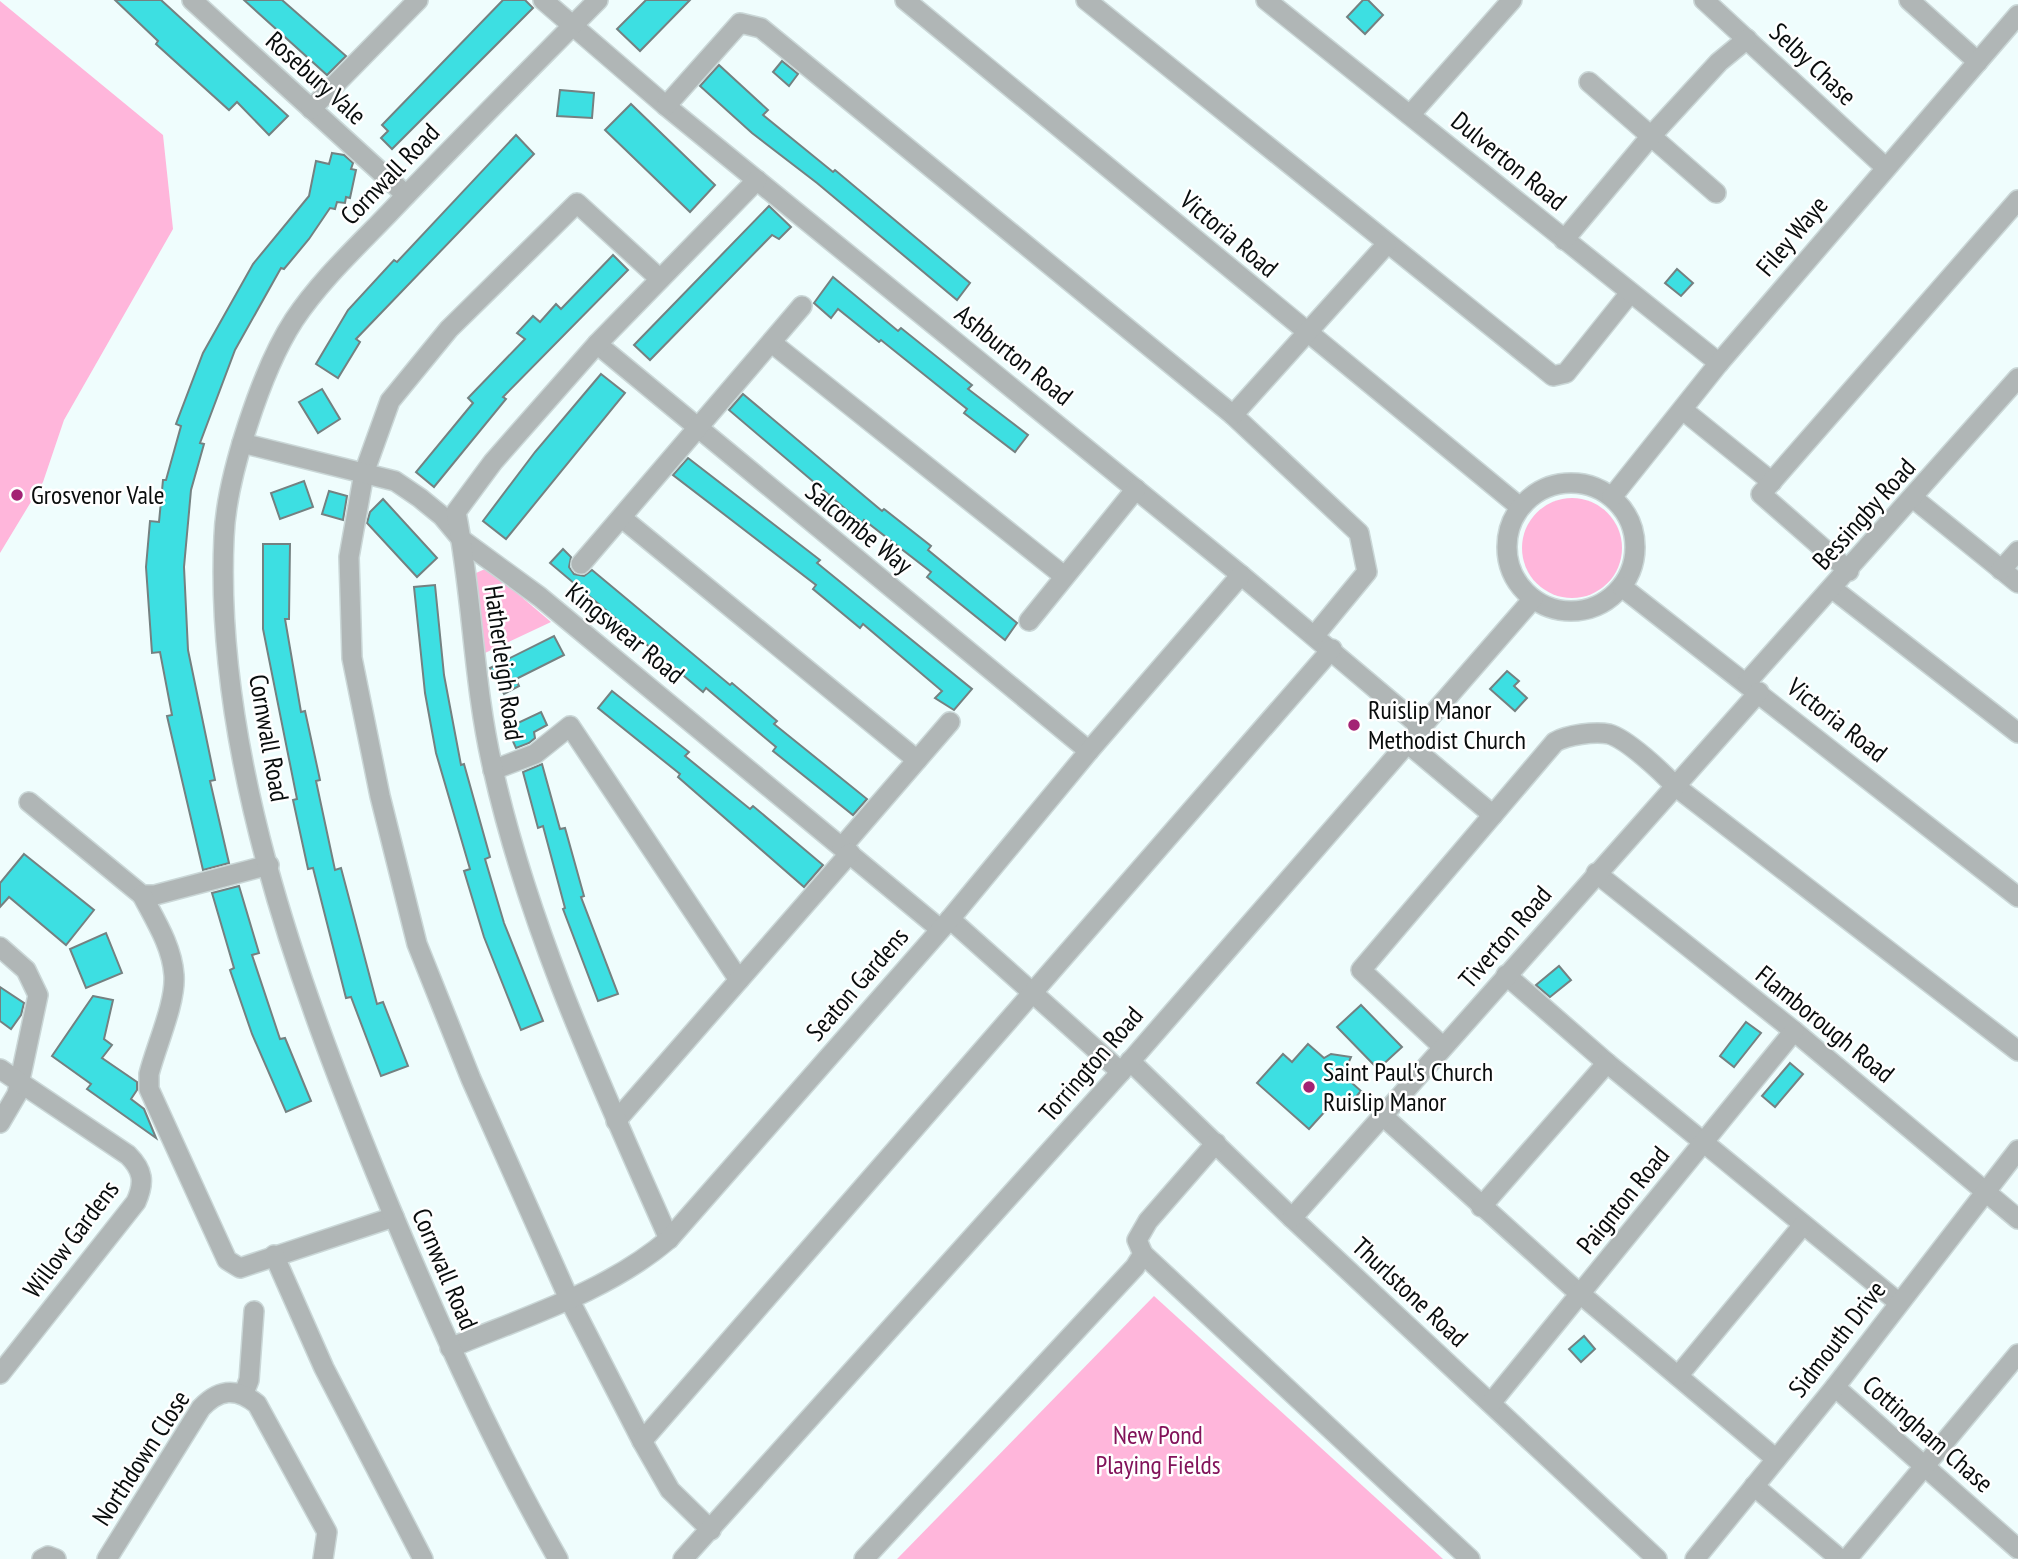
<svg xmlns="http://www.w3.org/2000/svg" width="2018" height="1559" font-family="'PT Sans Narrow',sans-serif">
<rect width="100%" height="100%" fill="#effdfd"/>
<!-- green -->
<g fill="#ffb6db">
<path d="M0,1l163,134 10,94 -109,191 -21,62 -43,71z"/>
<circle cx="1572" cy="548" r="50"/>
<path d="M485,569l6,2 60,51 -66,31 -10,-72 1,-8z"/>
<path d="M1154,1296l289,263h-546z"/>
</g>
<!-- building -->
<g fill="#3ddfe2" stroke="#748181" stroke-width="2">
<path d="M115,0h46l127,116 -19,19 -32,-33 -8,8 -73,-66 2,-3z"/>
<path d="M244,0h38l64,56 -19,19z"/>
<path d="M503,0h22l8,8 -141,141 -11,-11 7,-7 -6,-6z"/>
<path d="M646,0h44l-50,51 -23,-22z"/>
<path d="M1363,0h5l15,15 -18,19 -18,-17z"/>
<path d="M782,61l16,13 -9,12 -16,-14z"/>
<path d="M719,65l49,45 -5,5 70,57 2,-2 135,113 -13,17 -140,-117 -65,-50 -52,-47z"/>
<path d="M560,90l34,3 -2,25 -35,-2z"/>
<path d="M631,104l84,81 -25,27 -85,-82z"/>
<path d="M516,135l18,19 -178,185 4,3 -22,36 -22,-14 32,-54 46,-50 3,2z"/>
<path d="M332,153l12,2 9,8 -2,6 5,1 -6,28 -4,-1 -1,6 -8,-1 -2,7 -5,-1 -21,31 -25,30 -3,-1 -46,82 -35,93 4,1 -13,46 -7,77 4,83 27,130 -5,1 19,82 -26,7 -36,-154 5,-1 -12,-63 -8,1 -6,-86 4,-46 9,1 4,-42h3l15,-54 -5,-2 27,-71 50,-89 56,-68 7,-35 13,3z"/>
<path d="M769,206l22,21 -12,12 -7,-4 -122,125 -16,-15z"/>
<path d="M613,255l15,15 -125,127 3,2 -72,88 -18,-15 57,-69 -5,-5 57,-59 -8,-6 16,-17 7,6 16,-18 5,5z"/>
<path d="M1677,269l16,14 -12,13 -16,-13z"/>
<path d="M833,277l65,54 3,-3 71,57 -4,4 60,46 -13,17 -51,-39 3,-4 -86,-69 -2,2 -41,-33 -7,9 -17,-15z"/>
<path d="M601,374l24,19 -119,146 -23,-18 52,-69z"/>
<path d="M322,389l18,30 -22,14 -19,-31z"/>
<path d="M743,394l139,117 2,-2 47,37 -3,4 89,73 -12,17 -78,-63 4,-5 -67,-52 -2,3 -133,-113z"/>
<path d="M688,458l132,102 -3,3 155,126 -18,21 -19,-12 7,-7 -79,-67 -3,4 -47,-39 3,-4 -143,-110z"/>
<path d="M304,481l9,26 -33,12 -9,-26z"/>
<path d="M329,491l18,5 -4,24 -21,-6z"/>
<path d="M383,499l54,59 -20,19 -50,-54 3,-11z"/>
<path d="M263,544h27l-1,75h-4l16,93 4,-1 15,69 -4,1 19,89 6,-2 36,136 6,-2 25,64 -27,10 -30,-79 -5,1 -33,-130 -5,1 -15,-69 4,-1 -34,-170z"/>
<path d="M563,549l8,8 -2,10 5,7 10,2 8,-6 138,115 2,-2 45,38 -3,3 93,75 -14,16 -80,-64 3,-4 -70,-59 -3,4 -153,-129z"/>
<path d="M435,585l9,90 17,90 3,-1 26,93 -5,2 19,64 39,98 -22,9 -37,-93 -20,-66 6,-2 -34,-116 -11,-60 -11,-106z"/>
<path d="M554,636l10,19 -48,24 3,7 -15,8 -14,-26z"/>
<path d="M1507,671l12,10 -5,5 13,12 -12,13 -25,-22z"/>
<path d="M612,691l77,61 -4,4 65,53 3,-3 70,59 -19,22 -126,-110 2,-3 -82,-66z"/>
<path d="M541,712l6,13 -13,7 1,6 -6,5 -13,5 -9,-20z"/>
<path d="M542,764l18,65 5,-1 19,68 -3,1 37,97 -20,7 -35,-92 2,-1 -22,-82 -5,2 -15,-56z"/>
<path d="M24,854l70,56 -28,35 -57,-48 -9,10v-24z"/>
<path d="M239,886l20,67 -7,2 28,84 5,-1 26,63 -25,11 -34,-78 -22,-64 4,-2 -22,-75z"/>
<path d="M106,933l16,40 -36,15 -16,-39z"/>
<path d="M1559,966l12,14 -21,17 -14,-12z"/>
<path d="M0,987l24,16 -3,12 -10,14 -11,-8z"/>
<path d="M93,996l20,4 -9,39 8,6 -10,13 35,24v8l-6,9 13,10 12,29 -69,-49 4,-5 -39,-28z"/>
<path d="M1361,1005l41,42 -24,22 -41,-42z"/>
<path d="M1746,1022l15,11 -27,34 -14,-11z"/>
<path d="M1308,1044l16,14 7,-4 20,3 -8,18 18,16 -14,16 -10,-9 -28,31 -52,-46 26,-29 9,8z"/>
<path d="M1790,1063l13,11 -28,33 -13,-11z"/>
<path d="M1584,1336l11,13 -14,13 -12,-13z"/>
</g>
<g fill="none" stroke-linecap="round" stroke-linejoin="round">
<!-- minor casing -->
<g stroke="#cad7d7" stroke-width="22">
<g id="minor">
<path d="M192,0l214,195"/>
<path d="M543,0l123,106 575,469 179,151"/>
<path d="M905,0l615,507"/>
<path d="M1086,0l467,376 13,-3 64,-80"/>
<path d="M1266,0l453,363"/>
<path d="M1704,0l181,167"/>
<path d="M1909,0l69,62"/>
<path d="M1589,82l127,111"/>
<path d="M666,106l74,-83 21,5 472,387 126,118 8,39 -52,63"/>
<path d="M311,109l107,-109"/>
<path d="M1410,115l102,-115"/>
<path d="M1564,240l87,-104 68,-74 28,-23"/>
<path d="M660,279l-83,-76 -128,126 -59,72 -26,72 -15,84 3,101 28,138 37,148 54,135 98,220 73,142 28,49 41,40"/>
<path d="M772,343l292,233"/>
<path d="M597,344l492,407"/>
<path d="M1683,410l89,72"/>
<path d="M1233,415l153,-170"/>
<path d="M242,443l153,38 25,17 22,18 20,24 78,57 400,332"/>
<circle cx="1571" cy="547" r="64"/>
<path d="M1612,497l107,-134 299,-348"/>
<path d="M1913,498l105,85"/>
<path d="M622,518l295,242"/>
<path d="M581,564l221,-258"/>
<path d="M2001,570l17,-19"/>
<path d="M1849,571l-88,-77 257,-294"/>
<path d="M1622,587l396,310"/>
<path d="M1833,589l185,144"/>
<path d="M1029,621l107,-132"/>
<path d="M1747,682l271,-304"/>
<path d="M1406,742l87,73"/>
<path d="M493,770l42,-16 35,-28 169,254"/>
<path d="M29,802l113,93h13l114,-30"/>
<path d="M842,847l108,-125"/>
<path d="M1596,873l198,158 224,188"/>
<path d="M142,895c13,25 30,51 32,80 2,28 -18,71 -25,99v15l78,171 13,8 154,-51"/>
<path d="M950,919l171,153"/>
<path d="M0,947l26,23 12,25 -21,99 -17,29"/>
<path d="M1506,975l101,88 291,239"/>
<path d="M1443,1047l-82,-77 194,-228c12,-7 40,-11 54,-8 18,5 53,38 66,52l343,265"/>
<path d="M1130,1061l162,157 365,341"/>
<path d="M0,1069l128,86c15,15 17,27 8,47l-136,172"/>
<path d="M1383,1116l188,170 205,173"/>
<path d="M616,1121l234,-268"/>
<path d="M1481,1207l126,-144"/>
<path d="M1292,1218l467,-526"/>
<path d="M669,1239c-68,-154 -139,-306 -176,-470 -20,-85 -20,-172 -37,-257l37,-50 104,-118 160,-164"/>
<path d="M1143,1254l327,305"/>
<path d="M274,1255l50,113 99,191"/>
<path d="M450,1348c74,-31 157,-56 219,-109l281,-320 139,-168 152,-176"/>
<path d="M1678,1376l125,-151"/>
<path d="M1835,1387l183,162"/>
<path d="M244,1393l5,-13 5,-69"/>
<path d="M1491,1403l303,-372"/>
<path d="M642,1441l690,-792"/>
<path d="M1754,1486l86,73"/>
<path d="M42,1559l6,-3 8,3"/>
<path d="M107,1559l94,-151c18,-19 35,-21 56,-4l70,128 -4,27"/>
<path d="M558,1559c-70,-123 -127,-252 -181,-383 -80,-196 -163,-424 -153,-639 2,-59 38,-168 70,-217 28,-42 66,-76 100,-112 67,-70 136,-139 204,-208"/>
<path d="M683,1559l438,-487 412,-473"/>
<path d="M864,1559l271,-292 8,-13 -6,-14 11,-19 68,-78"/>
<path d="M1695,1559l140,-172 183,-237"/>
<path d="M1847,1559l171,-205"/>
</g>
</g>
<!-- minor -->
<use href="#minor" stroke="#b0b6b6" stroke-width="19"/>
</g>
<!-- markers -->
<g fill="#a32374" stroke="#fff" stroke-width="2.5">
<circle cx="17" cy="495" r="7"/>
<circle cx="1354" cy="725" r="7"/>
<circle cx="1309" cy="1087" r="7"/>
</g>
<g text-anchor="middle" stroke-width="5" stroke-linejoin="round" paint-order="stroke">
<!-- street labels -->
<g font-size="26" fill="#090d0d" stroke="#fff">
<text transform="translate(1813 64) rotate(43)" y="9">Selby Chase</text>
<text transform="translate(316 78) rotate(42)" y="9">Rosebury Vale</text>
<text transform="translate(1509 161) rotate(39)" y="9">Dulverton Road</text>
<text transform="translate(390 174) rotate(-46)" y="9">Cornwall Road</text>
<text transform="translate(1229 234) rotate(40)" y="9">Victoria Road</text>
<text transform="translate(1792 236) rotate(-50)" y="9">Filey Waye</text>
<text transform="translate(1014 355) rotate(39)" y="9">Ashburton Road</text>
<text transform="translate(1864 514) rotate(-48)" y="9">Bessingby Road</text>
<text transform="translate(859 528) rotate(39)" y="9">Salcombe Way</text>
<text transform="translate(625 633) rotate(39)" y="9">Kingswear Road</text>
<text transform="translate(504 663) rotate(82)" y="9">Hatherleigh Road</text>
<text transform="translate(1837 720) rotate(38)" y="9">Victoria Road</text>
<text transform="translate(269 738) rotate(80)" y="9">Cornwall Road</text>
<text transform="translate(1505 937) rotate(-49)" y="9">Tiverton Road</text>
<text transform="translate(857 984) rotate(-49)" y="9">Seaton Gardens</text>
<text transform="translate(1825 1024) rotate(39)" y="9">Flamborough Road</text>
<text transform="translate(1091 1064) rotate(-49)" y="9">Torrington Road</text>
<text transform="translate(1623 1200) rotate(-51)" y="9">Paignton Road</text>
<text transform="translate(71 1239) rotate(-53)" y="9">Willow Gardens</text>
<text transform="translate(445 1269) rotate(67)" y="9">Cornwall Road</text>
<text transform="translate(1410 1292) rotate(43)" y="9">Thurlstone Road</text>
<text transform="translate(1837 1339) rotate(-52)" y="9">Sidmouth Drive</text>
<text transform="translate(1928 1434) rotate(41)" y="9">Cottingham Chase</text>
<text transform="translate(141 1458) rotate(-57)" y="9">Northdown Close</text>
</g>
<!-- poi labels -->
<g font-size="26" fill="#090d0d" stroke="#fff" text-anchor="start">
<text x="31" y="504">Grosvenor Vale</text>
<text x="1368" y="719">Ruislip Manor<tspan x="1368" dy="30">Methodist Church</tspan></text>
<text x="1323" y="1081">Saint Paul's Church<tspan x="1323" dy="30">Ruislip Manor</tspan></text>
</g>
<!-- park labels -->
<g font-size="26" fill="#82135a" stroke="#fff">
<text x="1158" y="1444">New Pond<tspan x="1158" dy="30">Playing Fields</tspan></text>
</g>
</g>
</svg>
